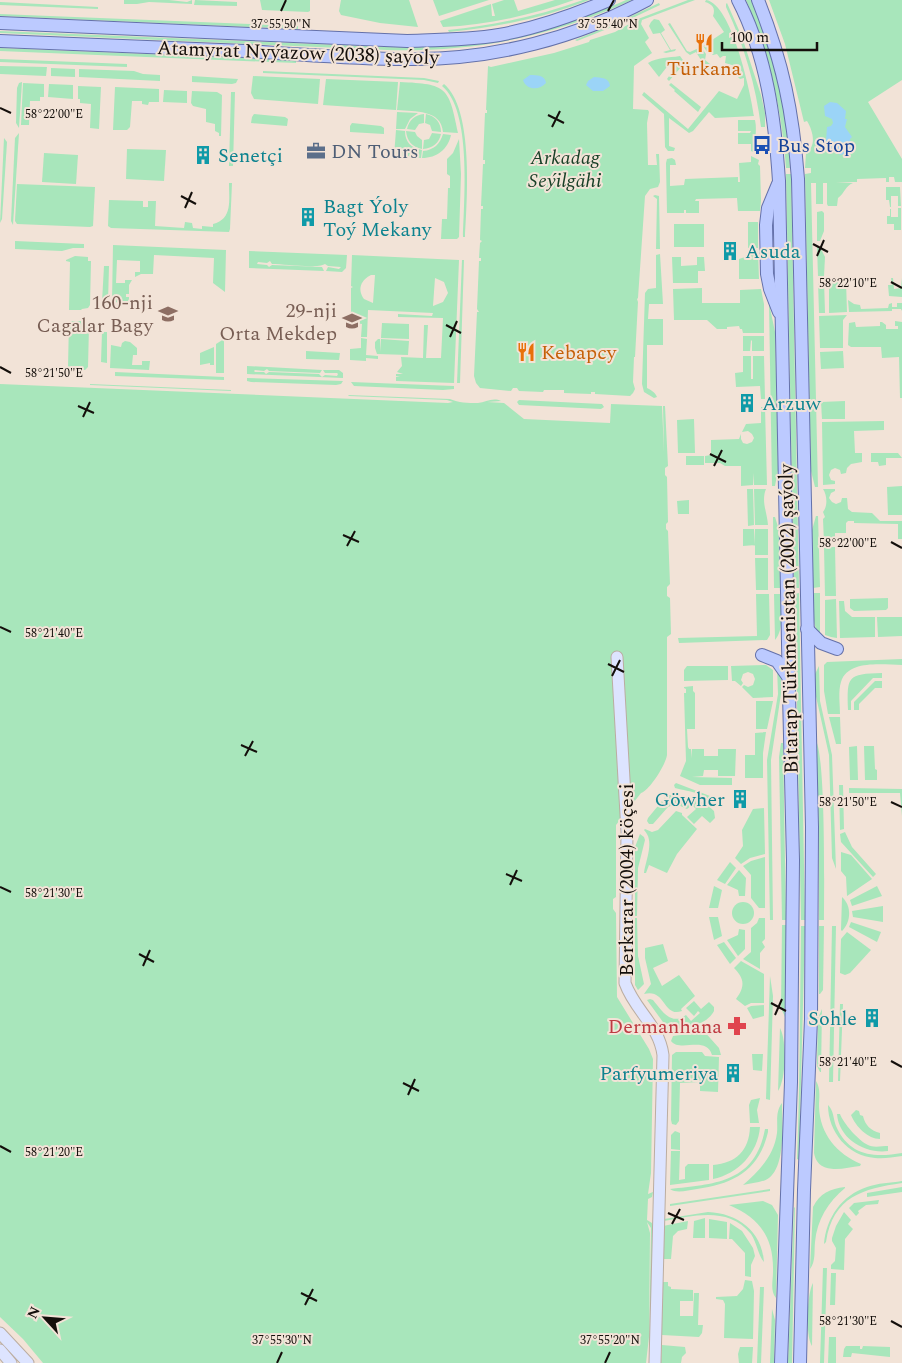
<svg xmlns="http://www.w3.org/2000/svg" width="902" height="1363" font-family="Spectral,serif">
<rect width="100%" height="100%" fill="#f2e3d7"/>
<!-- green -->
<g fill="#a8e6bb" fill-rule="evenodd">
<path d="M124,0h45l18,2 5,-2v4l-43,-2 -12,2h-13z"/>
<path d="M195,0l42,2v4l-43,-1z"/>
<path d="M260,0h50v11l-2,1 -46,-2z"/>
<path d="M341,0h68l9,27 -38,-4 -39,-8 -2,-4z"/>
<path d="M433,0h56l-50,16z"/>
<path d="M504,0h10l4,11 37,-11h19c-42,15 -87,25 -131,27l-3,-6 51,-17 1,12h3l-3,-12z"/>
<path d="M583,0h6c-45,18 -92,27 -140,32l-1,-2c47,-5 91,-14 135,-30z"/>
<path d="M626,0h6c-81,37 -156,52 -245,50l-387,-17v-2l387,16c86,3 160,-12 239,-47z"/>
<path d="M688,0h7l-53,20 -1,4 8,14 -4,4 7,11 -18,13 -1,43 15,1 1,2 -2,11 1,42h9l-1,-11h3l1,28 -2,5 -8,2 -5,7 -7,102 -1,1 1,3 -3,55h-1l-1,25 2,7 -2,4 -3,3 -35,-2v-2h-4v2l-27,-1v-3h-20l-1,2 -24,-1 -2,-3h-4l-2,3 -31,-3 -4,-5 -2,-7 3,-64h2l-2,-3 2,-48h2v-3h-2l1,-15 2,-2 -2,-1 1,-31h2v-3h-2l2,-42h2v-4h-2l2,-47h2v-3h-1l2,-44 3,1 63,-14 35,-11 1,-2 25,-8 23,-13z"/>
<path d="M706,0c26,4 45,94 48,116l-39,2 -6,-6 -16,19 -4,2 -20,-15v28l6,2 -1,3h-6l-3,-4 -1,-33 -22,-19 2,-3 44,37 31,-38 18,8 7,-14v-7l-4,1 -2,-2 5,-2 -1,-4 -5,1 -4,-3 -7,7 -7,-1v-2l8,2 2,-4 3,-3v-3l-7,-2 1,-7h-3l-3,2 -3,-4 -4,1 -3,-3 -2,1 -5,-7 21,-14 -11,-16c3,-8 -1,-12 -8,-14z"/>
<path d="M746,0h5c23,53 36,110 39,168h-4c-4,-58 -17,-115 -40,-168z"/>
<path d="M769,0h133v80l-34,22 34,57v23h-7l-1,-5h-5v5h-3v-4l-29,1v3h-21l17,1c-8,3 -8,10 -15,15l-1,8h-9l-1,-2v-21h-4v21h-7v-21h-5l7,304h-3l-4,-16 -6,-297 6,-1v-5h-6l1,-15c11,-7 7,-22 1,-32l-3,1 -19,-78z"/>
<path d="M0,2l98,5v2l-98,-4z"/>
<path d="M659,3l1,2 -38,18 -45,18 -2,-1 46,-19z"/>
<path d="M727,3l15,34 19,58 4,18v14h-4c-5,-41 -17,-82 -35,-120v-3z"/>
<path d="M0,14l298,12v3l-298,-13z"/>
<path d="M654,19l5,1 6,10 -4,3 10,17 5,-1 -1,2 -9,2 -3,-1 7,-2 -10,-17 -7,1 -4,-8 2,-4z"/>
<path d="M670,23l17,28 3,1 11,-5 5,7 -1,6 5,4 1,4 -4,2 -11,-18 -6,3 -4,-3 -18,-28z"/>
<path d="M0,48l296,12v3l-296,-12z"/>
<path d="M680,56l8,11 -2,2 -4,-3 -13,15 -2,-2 8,-11 -5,-5 -11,14 -11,-14c10,-6 20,-5 32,-7z"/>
<path d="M0,59l127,5v3l-127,-5z"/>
<path d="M0,66l47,1 -1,9 -46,-2z"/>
<path d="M51,68l24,1v8l-24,-1z"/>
<path d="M79,69l55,2 9,3 17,1v6l-81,-4z"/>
<path d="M263,71l161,7 15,3 -1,2 -14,-3 -161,-7z"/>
<path d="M192,76l46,3 -2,4 -4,1 -40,-2z"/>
<path d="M253,76l67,3 -2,25 -64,-5 -3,-6z"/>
<path d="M326,79l72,3 -2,28 -73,-5z"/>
<path d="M22,82l-3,46 -3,-5 1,-35 2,-5z"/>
<path d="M400,82c47,2 49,5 58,51l-15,-1c-2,-23 -28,-20 -46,-22z"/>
<path d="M23,83l21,1v13h-4v4h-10l-1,24h-8z"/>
<path d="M671,83l30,24 -3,5 -24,-21 1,-1 -6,-5z"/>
<path d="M49,84l24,1v14l-25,-2z"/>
<path d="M444,84c30,25 23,116 21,153h-2c1,-36 9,-127 -21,-151z"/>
<path d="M78,86l23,1 -2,42 -9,-1 1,-24 -11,-1v-4h-2z"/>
<path d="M115,87l44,2v13h-10l-1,3 -6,-1v-3h-10l-2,26 -3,3h-14z"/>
<path d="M164,90l23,1v12l-24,-1z"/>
<path d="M192,91l25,1 5,3 -1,41h-2v-3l-4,-2v-7l-9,-2v-13l-13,-3 -2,-3z"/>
<path d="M231,92h4l-2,74h-4z"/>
<path d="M397,112l21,1 -8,6 -5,10h-9z"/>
<path d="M254,114l31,3 3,2 -1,7 -36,-3 1,-6z"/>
<path d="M424,114v9l-5,1 -4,6 -8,-1c2,-9 8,-14 17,-15z"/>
<path d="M426,114c9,2 15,8 15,18l-9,-1 -2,-6 -5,-2z"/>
<path d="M738,120h17c3,13 -3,23 4,35l-8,-4v-7h-13v-11h12l1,-2h-13z"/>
<path d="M352,123l29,3 3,2v6l-34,-2v-6z"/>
<path d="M396,130l9,1c0,11 6,17 17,19l-1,8 -27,-2z"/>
<path d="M406,131l9,1 2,4 5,4v9c-10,-2 -15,-8 -16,-18z"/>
<path d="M19,133l-6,92 -2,-4 4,-83z"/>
<path d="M432,133l9,1c-2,9 -8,14 -18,15l1,-9 5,-1z"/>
<path d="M443,134l8,1c-3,14 -14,23 -29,23l1,-7c11,-1 17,-7 20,-17z"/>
<path d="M4,138l3,4 -5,77 -2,4z"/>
<path d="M459,139l2,35 -2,63 -2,2h-16l1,-20h5l1,-31h2v-12l-3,-2v-15l6,-6z"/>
<path d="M127,149l39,1 -2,31 -38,-2z"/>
<path d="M44,153l34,2 -2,29 -34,-2z"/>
<path d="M751,156l8,4 -1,4 2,2 1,35 -1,10h-22l-1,-13 -41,1 -1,2h4v12h-13v-3h-2v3h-17l-1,-50 1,-4 5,-1 3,2 1,5h-6v21l14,-1 1,-6 53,-2v5h2l-1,-19 12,-1z"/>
<path d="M786,174h5l8,414h-5z"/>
<path d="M229,183h3l-2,46 -1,3 -118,-4 -3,-2 1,-26 34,1v6h5v-6h8l-1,25 29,2 1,-6 7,1 1,5 9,1v-3l11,1v-3c20,-5 16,-24 16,-41z"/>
<path d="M17,184l78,3 -2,39 -3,1 -73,-3 -2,-3z"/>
<path d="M886,187h14l1,19h-3v-10h-7v11h-1l-1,-7h-3z"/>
<path d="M655,195l4,1 1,53h-4l1,-50 -4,-3z"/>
<path d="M898,208h3v22h-7v-6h-7v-8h3v-7h1v8h7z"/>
<path d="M822,211l2,2v18l-4,10h-3v-29z"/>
<rect x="748" y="222" width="10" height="26"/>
<rect x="674" y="224" width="30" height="23"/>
<path d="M15,241l69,3v4h-11l-11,3 -47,-2z"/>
<path d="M113,245l113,5 -1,42 -12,-9 1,-25 -60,-3 -1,19h-12l-6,3v-5h5v-11l-23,-1 -1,23h9v-3h7l-3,5v9h-3v3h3v6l-17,-1z"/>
<path d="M817,247h3l5,10 -1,19h-6z"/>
<path d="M249,251l98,4 -1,13 -4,4 -16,-1 2,-4 11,2 2,-2 -13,-1 -3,-2c-8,5 -41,0 -53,0l-2,-3 -3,2 -9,-1 -1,2 10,1 2,2 3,-2 50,2 2,4 -75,-3z"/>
<path d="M758,251l1,28h-20v-20l6,-2 3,-5z"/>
<path d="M660,254l3,50h-14l-1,15h15v26h-16v43c4,2 8,4 10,9l-3,1 -10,-6 -2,-8 3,-91 3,-4 8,-1v-33z"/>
<path d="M352,255l107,5 -5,123 -58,-2v-4l4,-1h-4v-2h7l-6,-2 5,-6 -1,-9 22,1 1,-33h4l-2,33h15l2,-40 -45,-1v-3l34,2 1,-3 -65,-3 -1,27h-6l1,-13 -8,-1 -3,-2v-33l2,-1 -2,-1zM371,275h4l-2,28 -9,-4c-7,-10 -3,-19 7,-24zM435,278l9,4 4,11 -5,9 -10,4z"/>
<path d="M75,256l13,1v4h3l-1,44 -2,3 -6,1 -1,1h-12l1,-48 -4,-1v-1z"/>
<path d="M672,257h9v9l16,-1v-8h7l1,14h-7v12h-25z"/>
<path d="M462,260h2l-4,123h-3z"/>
<path d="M104,266h5l-1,36h-6z"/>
<path d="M891,278h2l1,11 7,-1 1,-10v19l-13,-1 -1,-11h4z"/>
<path d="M824,281l1,32h-6l-1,-31z"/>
<path d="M829,281h17l1,31 -18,1z"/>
<path d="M702,288v15h38v-13l21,-1 3,15v29h-21l-1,-4h-2l-1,-3 -12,1v2h-10l-10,-9h-33l-1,-31z"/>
<path d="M848,300l6,4 6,1 1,4 27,-1 1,-4 3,-1v4h5v-4h5v8l-1,-2h-9v2l-43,1z"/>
<path d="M769,303l6,29 3,138 -3,16h-3z"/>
<path d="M847,315l-4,5v28h-23l-1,-32z"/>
<path d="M69,321h12v2h5l3,3 -1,41 -3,3h-25v-2l8,-1z"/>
<path d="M895,321l7,1v76h-2l-1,-41 -17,1 -1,-11h-30l-3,-2 1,-22 6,-1 1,5 24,-1v-4h2l4,3v4h12v-3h-3z"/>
<path d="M382,323l27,1v15l-28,-1z"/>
<path d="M102,332h5v31l-6,-1z"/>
<path d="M743,336h21v15h-12v-10l-1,-1 -1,11h-7z"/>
<path d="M361,338l6,1 -1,16 12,1v3l-12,-1v3l-16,-1v-11l11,-1z"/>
<path d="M224,339v34h-8v-29z"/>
<path d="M378,339h2v13l1,-13 28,2 -1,14 -31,-1 -2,-6v-6z"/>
<path d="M125,341l5,1 7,6v7h-4l-1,10h10v-4h8l-1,9 -39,-2 1,-23 10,2 1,-4z"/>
<path d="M214,347v18h-4v-2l-10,2v-12z"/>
<path d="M306,351l34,2 -1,7 -33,-1z"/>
<path d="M843,351l1,17 -23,1 -1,-17z"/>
<path d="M743,356h8v23h2v-23h11l1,43h-4l-1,-13 -24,1 -1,-14 8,-1z"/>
<path d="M247,366l75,4 -2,3 -51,-2 -2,-2 -3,2 -9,-1 -1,1 1,1h9l2,2 3,-2 50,2 3,3 3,-2 12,1 1,-2 -1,-1h-12l-2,-3h16l4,3v5l-96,-4z"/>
<path d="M115,372l109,5v3l-109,-4z"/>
<path d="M247,378l96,3 -2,3 -5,1 -85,-3 -4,-1z"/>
<path d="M351,382l103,4v3l-11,1 -89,-4z"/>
<path d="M0,384l448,19 5,-1 -6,-2 -98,-4 -1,-1 102,4c9,4 17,4 28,4 8,-1 15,-6 23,-2l-14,1 17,1 20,16 86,4 1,-19 51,2 2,46 -1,-46h2l3,60 -3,2v7l2,2 1,45 -2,2v5l2,2 2,53 -3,3v9l3,2 1,36 -4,3v118c-1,9 -17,35 -26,38l-25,32v72l-3,2v10l3,4 1,84 32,52 4,10 -2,114 -3,21 5,-2 -1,5 -4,2 -1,21 5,3 1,4 -2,111 -2,16 2,-126 -4,-6 3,11 -1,104 -3,26h-603l-20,-24 -23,-22z"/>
<path d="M90,384l141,6v1l-141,-6z"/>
<path d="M519,400l83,4 2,3 -3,2 -82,-4 -2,-3z"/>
<path d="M845,401v18h-23l-1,-17z"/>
<path d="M761,407h4l2,78h-13l-1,-12v12l-12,1v-20h-16l-5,-3h-15v-7l6,-1v-15l28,-1 2,-5v5l2,4 4,1 5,-2 2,-4 -2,-4 -4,-3 -6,1 4,-8 15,-1z"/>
<path d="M694,419l1,34h-17l-1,-33z"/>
<path d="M884,421v9l-30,1 1,22h7v9l-11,2 -4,4 -1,5 -5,1 -1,-4 -5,-2 -4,2 -2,5 2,5 4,1v3l-12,1 -1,-63z"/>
<path d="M871,453h27l4,5h-16v7l-7,1 -1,-4h-7z"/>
<rect x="686" y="456" width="18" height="9"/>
<path d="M902,486v29h-14l-1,-28z"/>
<path d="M747,489h6l1,36 -6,1z"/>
<path d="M754,489h12c-5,12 1,23 2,36h-13z"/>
<path d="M823,489h12v2l-4,2 -2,5 3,4 4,2 5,-2 1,-4h5l1,11 4,3 20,1 8,8h22v18h-4v-15l-44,-1v-2h-6l-2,2v10h-11v10h-11l-1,-24 2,-2 -2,-5c5,-6 4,-17 0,-23z"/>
<path d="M689,500v14h-11l-1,-13z"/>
<path d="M816,516h2l2,71 -7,1 -1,-58z"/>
<path d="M773,517h2l4,13 1,58h-6z"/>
<path d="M743,529h11l1,16v-16h13v26h-13v-10l-12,1z"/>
<path d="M824,547h11l1,49h-11z"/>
<path d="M755,558h13v32h-12z"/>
<path d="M799,593l6,327h-4l-6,-326z"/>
<path d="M814,593h6v43c-9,-12 -6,-28 -6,-43z"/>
<path d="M756,594h13l1,41 -3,5 -88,3 -1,-5 79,-2z"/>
<path d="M774,594h6c0,14 5,35 -5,46z"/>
<path d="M888,598v10l-2,2 -32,1 -4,-3v-9z"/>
<path d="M836,599l1,39 -6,-1 -6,-2v-35z"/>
<path d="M839,601h5l1,10 7,6h23v20l-35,1z"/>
<path d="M877,617h25v19l-24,1z"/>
<path d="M902,659v6c-18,0 -54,-6 -61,17 -3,9 -1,22 -1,32h-12l-4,-23v-26l3,-3z"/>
<path d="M766,665l7,5v27l-20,1 -11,-11 2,-2 4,2 5,-2 2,-6 -2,-5 -5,-2 -5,2 -2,6 2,3 -2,3 -6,-5h-3l-1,-15z"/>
<path d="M687,666h41v14l-44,1v-11z"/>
<path d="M819,666l1,35 12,54 4,114 -4,-11 -3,-103 -14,-63v-18z"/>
<path d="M777,667l4,8v19l-10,66 2,160h-3l-3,-160 11,-66z"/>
<path d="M882,673v5h-9l-22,23v9h-3c-1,-34 -1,-36 34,-37z"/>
<path d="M875,681h7v7h-7l-16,16v6h-5v-8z"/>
<path d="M693,686v5l2,2v36h-8l1,18 1,2h2l1,9v-9h12v7h14v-7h18l-1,27h-17v-6h-14l-1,6 -11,1 40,1v7h-32l-20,-9 6,-15 -2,-68h2v-4l-2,-1v-1z"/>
<path d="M756,701h17l-6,28h-11z"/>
<path d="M829,717h11l1,27h-5z"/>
<path d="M766,732l-3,21v25h-18v-23h10v-22z"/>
<path d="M815,739c11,12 9,155 9,181h-5v-93z"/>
<path d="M781,743h2l3,177h-4l-3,-163z"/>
<path d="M857,746l1,34h-8l-1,-33z"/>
<path d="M864,746h10l1,23 2,1v10h-12z"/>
<path d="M676,783l47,18 -6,5c-11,-13 -26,-14 -42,-18l-1,-3z"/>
<path d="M839,785h4l1,44 -4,1z"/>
<path d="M849,788l53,1v27l-2,-23h-51z"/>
<path d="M667,795c18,0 34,3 47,16l1,7 -5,5 -8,-7 -8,8 -7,-7 9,-8 -4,-4 -5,4 -11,-5 -8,3 -15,17h-4l-2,-3 1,-3z"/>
<path d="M764,808l1,46 -15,4 -9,6 -6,-6 8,-12 -1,-16 11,-21z"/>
<path d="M676,811l6,2v2l15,14 -20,25 -10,19 -18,-8 -3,8h-2c2,-14 11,-32 0,-43l1,-1 7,3 6,-2z"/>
<path d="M845,832l7,15 24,27 -3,3 -32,-35 -1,-8z"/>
<path d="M640,834l4,3 1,3 -7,28 -1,48h-2v-69z"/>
<path d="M841,852l10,3 21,24 -25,17 -1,-19 -5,-6z"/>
<path d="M765,857v51h-6l-8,-10v-23l-8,-9 8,-5z"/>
<path d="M730,862l6,6 -11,16 -8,-4z"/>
<path d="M739,870l7,8 -1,18h-6l-1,-6 -11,-5z"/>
<path d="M714,886l8,4 -4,18h-9z"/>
<path d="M877,886l5,10 -30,10 -2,-6z"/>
<path d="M842,897c10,9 9,25 0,34l-1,-1z"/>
<circle cx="743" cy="913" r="11"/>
<path d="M883,906v16l-30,-5 -1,-6z"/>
<path d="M709,917h9l4,19 -8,4z"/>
<path d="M635,918h2l1,38 6,28 -6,6 -3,-5z"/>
<path d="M759,918h6v21l-3,3 3,5 -5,6v16l-17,-10 8,-7v-24l6,-5z"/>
<path d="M851,922l30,10 -4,10 -28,-15z"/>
<path d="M782,925h4l-1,92 -4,-9z"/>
<path d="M801,926h4l-6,234 -2,-1c3,-77 3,-155 4,-233z"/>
<path d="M819,926h5l-1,64 -3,4h-1z"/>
<path d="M832,926h4l-3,156h-4z"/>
<path d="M739,929l6,1v19l-7,7 -11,-16 11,-5z"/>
<path d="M847,932l24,18 -21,23 -5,2 -5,-2 1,-34z"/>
<path d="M724,942l12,16 -6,6 -13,-19z"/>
<path d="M663,944l5,17 -15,7 9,18 17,-11 16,21 -14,13 1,2c-19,7 -16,-23 -38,-17l7,-10 -6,-26v-10z"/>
<path d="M741,961l23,13v29h-13l-6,3 -9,-7c9,-12 9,-20 -2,-31z"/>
<path d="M770,976l3,20 -3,104 -4,-1z"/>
<path d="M650,999l3,1c9,11 18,26 33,15l5,6 9,-8 -2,-2 -4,5 -8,-8 8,-7 7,8 8,-7 5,5v4c-8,15 -30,18 -46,18l-21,-29z"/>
<path d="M840,1004h3l-3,77h-2z"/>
<path d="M764,1005v11l-11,3 -6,-11 4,-2z"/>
<path d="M822,1009l-1,63h-1l-3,-6 1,-48z"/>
<path d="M780,1028c7,13 6,51 -2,63z"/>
<path d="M702,1029l17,19 2,7h-9c-6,-20 -32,-2 -41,-14l2,-5 15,-2z"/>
<path d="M676,1052h26l3,4 14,1 -1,35 -18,-1v-9l-20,1 -1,38 -3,4 -4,-1 -1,-4 1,-65z"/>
<path d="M752,1054h11l-1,17 -9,-1z"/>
<path d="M816,1081c5,8 3,17 3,26 1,27 18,47 42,57l-1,2c-16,2 -42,10 -46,-13z"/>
<path d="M760,1098l-3,12 2,13h-9l-1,-18 2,-5z"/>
<path d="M782,1103c0,20 4,62 -13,75 -7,5 -18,5 -26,7 16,-14 31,-29 34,-52 1,-10 -2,-21 5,-30z"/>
<path d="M828,1105c6,6 5,13 8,21 13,30 38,32 66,27v3c-9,1 -18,3 -27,2 -27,-2 -47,-26 -47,-53z"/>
<path d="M856,1110l3,1 1,4 3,1c2,9 8,15 17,17v6c-12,0 -24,-12 -29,-24z"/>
<path d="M837,1114h3c3,9 19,27 28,31 5,3 14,1 20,1v5c-23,3 -49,-12 -51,-37z"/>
<path d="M750,1127h10c-2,26 -22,47 -47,52v-14c23,-2 36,-14 37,-38z"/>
<path d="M765,1129h3v3c-9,39 -35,52 -71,57 -9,1 -20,5 -27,0 45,-5 85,-6 95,-60z"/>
<path d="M675,1131l5,2v17l-9,-1v-14z"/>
<path d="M671,1151h9l-1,29 6,-1v-12l3,-3h21v16l-39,5z"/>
<path d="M902,1181v2c-39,6 -69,13 -76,59l-2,2c2,-26 18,-49 43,-57 11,-4 23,-4 35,-6z"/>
<path d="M845,1187v1c-17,14 -28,32 -30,54 -1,9 1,19 -5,27l3,-62c7,-14 17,-18 32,-20z"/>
<path d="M902,1187v5l-35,5v-4z"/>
<path d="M770,1189v2l-100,15v-2z"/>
<path d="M879,1200l-1,4 -12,1 -8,6 1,2 -3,3 -7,-8 5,-5z"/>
<path d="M763,1201l9,4 6,10 -2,83c-6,-7 -3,-17 -3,-26 1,-34 -13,-54 -44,-67z"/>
<path d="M794,1207l1,1 -3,155h-4z"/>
<path d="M708,1212c29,1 54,19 56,50 -6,-7 -7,-19 -13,-28 -23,-28 -57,-18 -87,-13v-2z"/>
<path d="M844,1212l7,8 -3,4 5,5 -8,10 -1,31 -13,-1v-4l4,-4 1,-13 -4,-7v-3l4,-12z"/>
<path d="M705,1218v20h-12l1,-17z"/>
<path d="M709,1219l18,3v17l-18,-1z"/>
<path d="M688,1221l-1,8 -9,2 -5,5 -2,23h-8v-33z"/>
<path d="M730,1223l12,8 11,17 2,8 -4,9v12l-6,-1v-23l-13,-14h-3z"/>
<path d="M823,1268h4l-3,95h-4z"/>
<path d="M831,1273h5l-1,32h-5z"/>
<path d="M745,1280l7,1 2,10 -1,48 -29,-1 1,-34 -2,-4 -7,-1v-2l21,-1 6,-7z"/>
<path d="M662,1282h6v4l3,1v2l22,1v11h-13v15h13l1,-23h5l-1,32h5l-1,8 -3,4 -37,-2z"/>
<path d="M813,1283l-1,63c-7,-10 -5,-53 1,-63z"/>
<path d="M760,1287h4l-3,76h-4z"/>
<path d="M772,1309l3,11 -1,43h-4z"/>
<path d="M829,1337h7v26h-8z"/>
<path d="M662,1345l23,2 1,6 -4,4 -1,6h-20z"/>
<path d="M846,1346h14v3h2l1,-3 27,1v10l-38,-4 -1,4h-8l1,-8z"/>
<path d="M740,1347h13l-1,16h-13l-1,-9z"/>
</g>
<!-- water -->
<g fill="#9bd4f7">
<path d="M530,75c7,0 15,0 16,8 -7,8 -20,7 -23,-3z"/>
<path d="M594,77c7,1 15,0 16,9l-7,5h-10l-7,-6 2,-4z"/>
<path d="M830,102l7,1 9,8 -1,8h2l-2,8 7,10 -2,2 2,8 -5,6 -7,2 -7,-6 -2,1 -5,-9 1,-14 4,-1 2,-3 -1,-4 -7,-3 -1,-10z"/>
</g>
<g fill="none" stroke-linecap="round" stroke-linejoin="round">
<!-- secondary casing -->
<g stroke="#bbada1" stroke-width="13">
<g id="secondary">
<path d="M617,657l10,175 -2,151c10,28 34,42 38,72l-8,308"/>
<path d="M0,1333l28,30"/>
<path d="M0,1350l11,13"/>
</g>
</g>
<!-- primary casing -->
<g stroke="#6471aa" stroke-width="14">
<g id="primary">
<path d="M738,0c29,56 37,120 41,181l10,513 4,166 -2,222 -10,281"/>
<path d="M758,0c25,63 35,112 40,179l14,648 -1,192 -7,171 -4,173"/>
<path d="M0,23l407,18c31,-1 62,-1 92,-6 38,-7 75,-20 110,-35"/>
<path d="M0,41c82,3 164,6 245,10 57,3 113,9 170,8 80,0 161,-21 232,-59"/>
<path d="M778,184l-10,24 -2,17 1,49 3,15 9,23"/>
<path d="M807,629l14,14 16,6"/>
<path d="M762,655l15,6 12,17"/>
</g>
</g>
<!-- secondary -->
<use href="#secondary" stroke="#dde4ff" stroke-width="11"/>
<!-- primary -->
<use href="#primary" stroke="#bccaff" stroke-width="12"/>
</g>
<!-- ticks -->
<path fill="none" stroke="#140f0b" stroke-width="2" d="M281,11l5,-11M608,11l6,-11M0,108l11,5M548,115l16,8M552,127l8,-16M181,196l15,8M185,208l7,-16M813,244l15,8M817,256l7,-16M891,282l11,6M446,325l15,8M450,337l7,-16M0,367l11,6M78,406l16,7M83,417l7,-15M710,454l16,8M714,466l8,-16M343,535l16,7M891,542l11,6M347,546l8,-15M0,627l11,5M608,664l16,8M612,676l8,-16M241,745l16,7M245,756l8,-15M891,802l11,5M506,874l16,7M510,885l7,-15M0,887l11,5M139,954l15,8M143,966l7,-16M771,1003l15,8M775,1015l7,-16M891,1061l11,6M403,1083l16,8M408,1095l7,-16M0,1146l11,6M668,1213l16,7M672,1224l8,-15M301,1293l16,8M305,1305l8,-16M891,1321l11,6M277,1363l5,-11M605,1363l5,-11"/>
<!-- icons -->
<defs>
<g id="restaurant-bare" transform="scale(1.5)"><path d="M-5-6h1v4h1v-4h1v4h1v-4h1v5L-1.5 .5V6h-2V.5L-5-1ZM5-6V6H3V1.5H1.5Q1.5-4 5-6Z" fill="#e8710a" stroke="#f2e3d7" stroke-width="2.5" paint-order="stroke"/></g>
<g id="bus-bare" transform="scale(1.5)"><path d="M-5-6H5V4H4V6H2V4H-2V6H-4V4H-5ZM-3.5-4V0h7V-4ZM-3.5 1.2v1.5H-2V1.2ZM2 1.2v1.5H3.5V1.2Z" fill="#1a4fb4" stroke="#f2e3d7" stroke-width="2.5" paint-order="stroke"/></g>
<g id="office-bare" transform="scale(1.5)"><path d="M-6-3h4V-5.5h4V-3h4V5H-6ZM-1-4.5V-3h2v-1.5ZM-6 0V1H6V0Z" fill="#5c6f8a" stroke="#f2e3d7" stroke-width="2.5" paint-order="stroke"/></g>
<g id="building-bare" transform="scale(1.5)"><path d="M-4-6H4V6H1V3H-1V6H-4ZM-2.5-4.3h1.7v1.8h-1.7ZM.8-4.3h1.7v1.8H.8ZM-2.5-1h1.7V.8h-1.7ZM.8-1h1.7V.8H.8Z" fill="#0f9aa8" stroke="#f2e3d7" stroke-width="2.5" paint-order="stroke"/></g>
<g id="school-bare" transform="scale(1.5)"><path d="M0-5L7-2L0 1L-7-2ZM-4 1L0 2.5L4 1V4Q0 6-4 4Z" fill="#8d6e63" stroke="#f2e3d7" stroke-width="2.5" paint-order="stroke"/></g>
<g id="pharmacy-bare" transform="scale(1.5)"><path d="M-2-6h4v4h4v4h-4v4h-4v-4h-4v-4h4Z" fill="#e0444e" stroke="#f2e3d7" stroke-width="2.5" paint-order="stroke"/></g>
</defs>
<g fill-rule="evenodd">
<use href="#restaurant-bare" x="704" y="43"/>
<use href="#bus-bare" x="762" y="145"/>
<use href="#office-bare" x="316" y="151"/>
<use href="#building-bare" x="203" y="155"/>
<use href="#building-bare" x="308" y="217"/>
<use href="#building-bare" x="730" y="251"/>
<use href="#school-bare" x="168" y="314"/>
<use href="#school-bare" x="352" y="321"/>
<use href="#restaurant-bare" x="526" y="352"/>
<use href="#building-bare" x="747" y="403"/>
<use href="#building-bare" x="740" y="799"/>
<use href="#building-bare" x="872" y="1018"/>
<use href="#pharmacy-bare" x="737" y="1026"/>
<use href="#building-bare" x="733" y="1073"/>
</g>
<g text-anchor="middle" stroke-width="4" stroke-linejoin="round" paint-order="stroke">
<!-- street labels -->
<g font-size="20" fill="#140f0b" stroke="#f2e3d7">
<text transform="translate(298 52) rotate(2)" y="7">Atamyrat Nyýazow (2038) şaýoly</text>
<text transform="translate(788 619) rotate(-91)" y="7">Bitarap Türkmenistan (2002) şaýoly</text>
<text transform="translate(626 880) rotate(-90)" y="7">Berkarar (2004) köçesi</text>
</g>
<!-- food labels -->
<g font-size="20" fill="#c56008" stroke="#f2e3d7">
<text x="704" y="75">Türkana</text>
<text x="541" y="359" text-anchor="start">Kebapcy</text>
</g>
<!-- transit labels -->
<g font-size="20" fill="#164399" stroke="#f2e3d7" text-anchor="start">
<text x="777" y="152">Bus Stop</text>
</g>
<!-- service labels -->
<g font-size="20" fill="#4e5e75" stroke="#f2e3d7" text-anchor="start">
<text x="331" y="158">DN Tours</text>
</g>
<!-- culture labels -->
<g font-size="20" fill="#0d838f" stroke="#f2e3d7" text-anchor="start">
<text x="218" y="162">Senetçi</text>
<text x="323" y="213">Bagt Ýoly<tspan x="323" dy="23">Toý Mekany</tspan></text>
<text x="745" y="258">Asuda</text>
<text x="762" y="410">Arzuw</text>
<text x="725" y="806" text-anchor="end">Göwher</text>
<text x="857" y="1025" text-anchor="end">Sohle</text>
<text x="718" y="1080" text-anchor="end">Parfyumeriya</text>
</g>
<!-- park labels -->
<g font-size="20" font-style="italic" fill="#184027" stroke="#f2e3d7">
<text x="565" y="164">Arkadag<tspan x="565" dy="23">Seýilgähi</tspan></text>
</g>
<!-- education labels -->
<g font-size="20" fill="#785e54" stroke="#f2e3d7" text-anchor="end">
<text x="153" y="309">160-nji<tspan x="153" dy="23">Cagalar Bagy</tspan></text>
<text x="337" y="317">29-nji<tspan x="337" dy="23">Orta Mekdep</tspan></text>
</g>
<!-- health labels -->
<g font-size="20" fill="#be3a42" stroke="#f2e3d7" text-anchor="end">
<text x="722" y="1033">Dermanhana</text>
</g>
</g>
<g font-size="12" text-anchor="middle" fill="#140f0b" stroke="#f2e3d7" stroke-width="4" stroke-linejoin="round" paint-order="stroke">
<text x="281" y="28">37°55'50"N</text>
<text x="608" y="28">37°55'40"N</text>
<text x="54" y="118">58°22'00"E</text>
<text x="848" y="287">58°22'10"E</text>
<text x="54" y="377">58°21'50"E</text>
<text x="848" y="547">58°22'00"E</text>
<text x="54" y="637">58°21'40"E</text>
<text x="848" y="806">58°21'50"E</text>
<text x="54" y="897">58°21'30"E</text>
<text x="848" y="1066">58°21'40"E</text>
<text x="54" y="1156">58°21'20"E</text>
<text x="848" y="1325">58°21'30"E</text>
<text x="282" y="1344">37°55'30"N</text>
<text x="610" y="1344">37°55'20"N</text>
</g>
<!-- north arrow -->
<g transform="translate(45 1318) rotate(296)" stroke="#f2e3d7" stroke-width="4" paint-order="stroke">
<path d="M0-4L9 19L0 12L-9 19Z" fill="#140f0b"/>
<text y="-8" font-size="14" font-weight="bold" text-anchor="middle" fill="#140f0b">N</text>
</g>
<!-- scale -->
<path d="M722 42v8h95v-8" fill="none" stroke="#140f0b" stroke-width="2.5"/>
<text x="730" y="42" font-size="15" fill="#140f0b" stroke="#f2e3d7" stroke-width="4" paint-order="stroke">100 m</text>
</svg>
